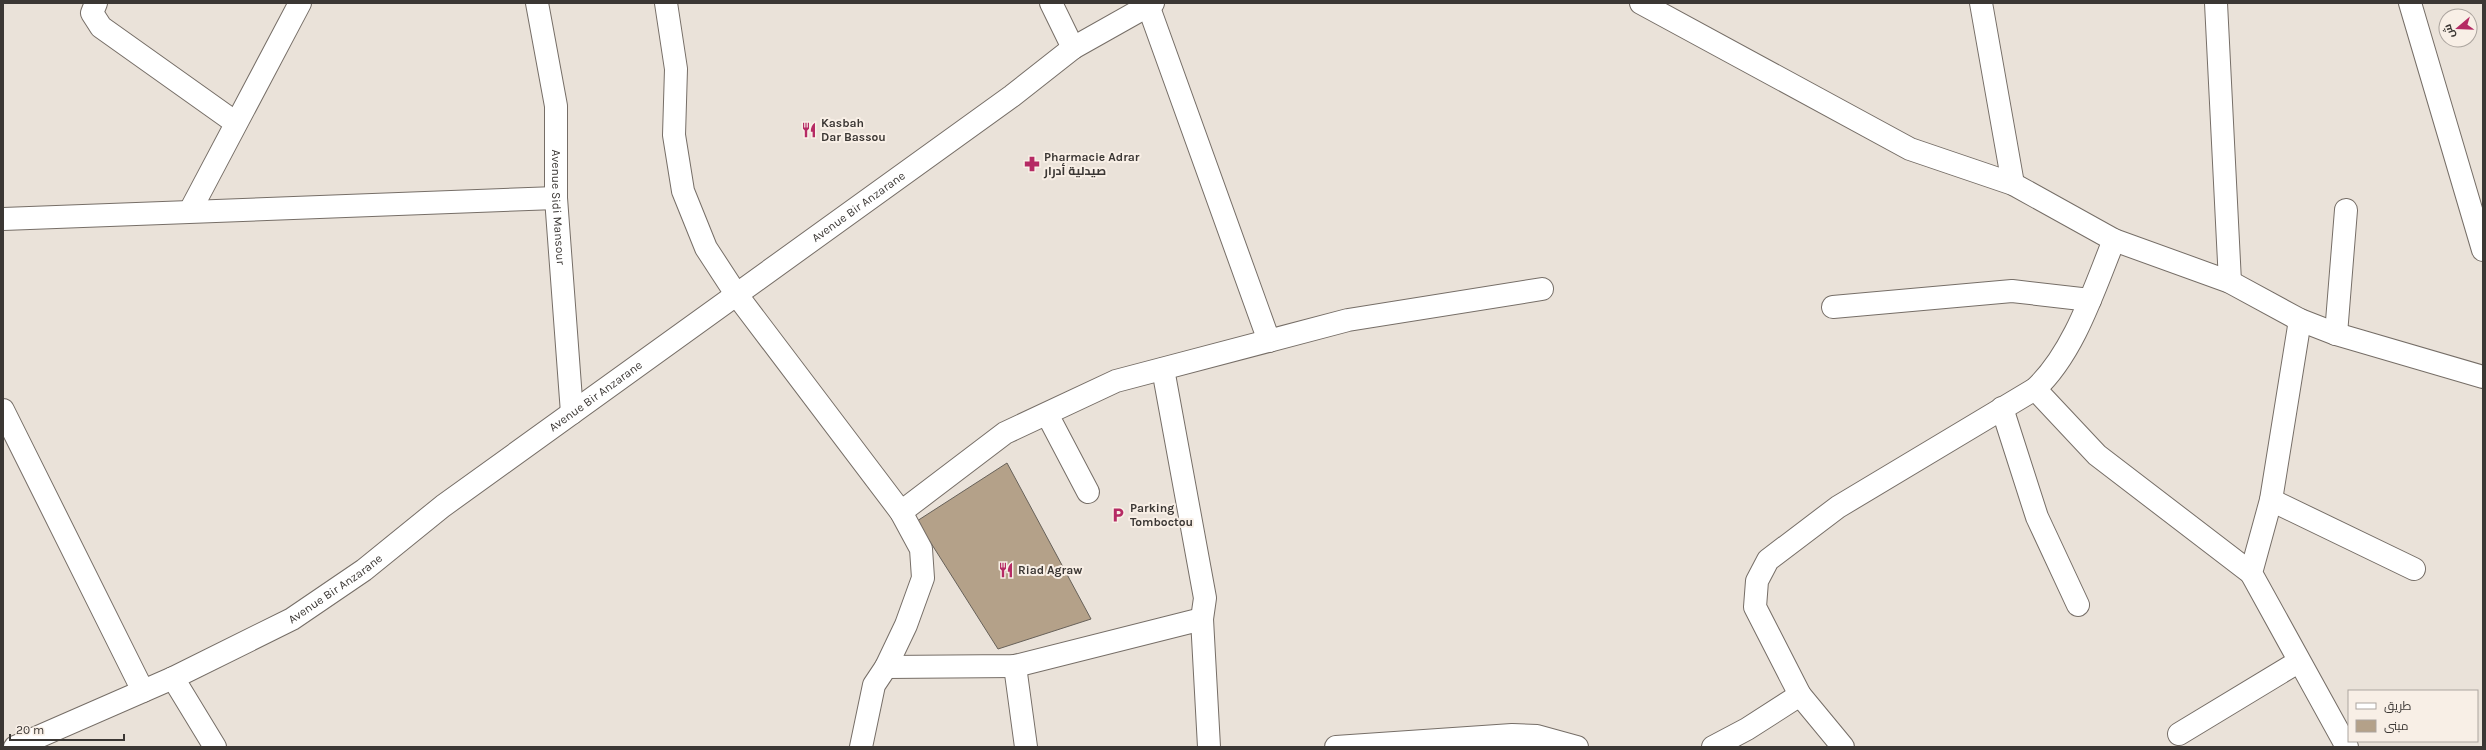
<svg xmlns="http://www.w3.org/2000/svg" width="2486" height="750" font-family="Karla,Cairo,sans-serif">
<rect width="100%" height="100%" fill="#eae2d9"/>
<!-- building -->
<path fill="#b4a189" stroke="#676159" d="M1007,463l84,156 -93,30 -81,-128z"/>
<g fill="none" stroke-linecap="round" stroke-linejoin="round">
<!-- lane casing -->
<g stroke="#766e67" stroke-width="24">
<g id="lane">
<path d="M96,3l-4,10 9,14 135,96"/>
<path d="M666,3l10,66 -2,66 9,56 23,57 30,46"/>
<path d="M1051,3l22,45"/>
<path d="M1981,3l32,181"/>
<path d="M2216,3l14,279"/>
<path d="M2410,3l73,247"/>
<path d="M1148,5l121,336"/>
<path d="M190,211l110,-208"/>
<path d="M3,219l553,-21"/>
<path d="M1833,307l179,-16 78,9"/>
<path d="M2300,320l-29,180 -20,73 96,174"/>
<path d="M2336,334l10,-124"/>
<path d="M1163,369l42,229 -3,21"/>
<path d="M2035,389l62,66 154,118"/>
<path d="M2002,408l35,109 41,88"/>
<path d="M1047,414l41,78"/>
<path d="M2271,500l143,69"/>
<path d="M901,512l104,-79 111,-52 232,-61 194,-31"/>
<path d="M1015,666l11,81"/>
<path d="M2179,734l119,-72"/>
</g>
</g>
<!-- street casing -->
<g stroke="#766e67" stroke-width="24">
<g id="street">
<path id="s1" d="M537,3l19,103v92l16,215"/>
<path d="M1641,3l269,146 103,35 101,56 116,42 70,38 36,14 147,43"/>
<path d="M736,294l165,218 20,37 2,29 -17,47 -20,42 -12,18 -13,62"/>
<path d="M3,410l140,281"/>
<path d="M886,667l129,-1 187,-47 7,128"/>
<path d="M173,678l42,69"/>
<path d="M1336,747l176,-12 25,1 40,11"/>
<path d="M1713,747l34,-18 53,-34"/>
<path d="M1843,747l-43,-52 -45,-88 2,-26 11,-21 70,-53 197,-118c39,-36 59,-100 79,-149"/>
</g>
</g>
<!-- secondary casing -->
<g stroke="#766e67" stroke-width="24">
<g id="secondary">
<path id="s2" d="M15,747l158,-69 119,-59 72,-49 79,-64 569,-410 61,-48 80,-45"/>
</g>
</g>
<!-- lane -->
<use href="#lane" stroke="#fff" stroke-width="22"/>
<!-- street -->
<use href="#street" stroke="#fff" stroke-width="22"/>
<!-- secondary -->
<use href="#secondary" stroke="#fff" stroke-width="22"/>
</g>
<!-- icons -->
<defs>
<g id="restaurant-bare" transform="scale(1.2)"><path d="M-5-6h1v4h1v-4h1v4h1v-4h1v5L-1.5 .5V6h-2V.5L-5-1ZM5-6V6H3V1.5H1.5Q1.5-4 5-6Z" fill="#b52a64" stroke="#f8efe6" stroke-width="2.5" paint-order="stroke"/></g>
<g id="pharmacy-bare" transform="scale(1.2)"><path d="M-2-6h4v4h4v4h-4v4h-4v-4h-4v-4h4Z" fill="#b52a64" stroke="#f8efe6" stroke-width="2.5" paint-order="stroke"/></g>
<g id="parking-bare" transform="scale(1.2)"><path d="M-3.5-5.5H1a3.5 3.5 0 0 1 0 7H-1V5.5H-3.5ZM-1-3.4V-.6H.8a1.4 1.4 0 0 0 0-2.8Z" fill="#b52a64" stroke="#f8efe6" stroke-width="2.5" paint-order="stroke"/></g>
</defs>
<g fill-rule="evenodd">
<use href="#restaurant-bare" x="809" y="130"/>
<use href="#pharmacy-bare" x="1032" y="164"/>
<use href="#parking-bare" x="1118" y="515"/>
<use href="#restaurant-bare" x="1006" y="570"/>
</g>
<g text-anchor="middle" stroke-width="4" stroke-linejoin="round" paint-order="stroke">
<!-- poi labels -->
<g font-size="12" font-weight="bold" fill="#3b3734" stroke="#f8efe6" text-anchor="start">
<text x="821" y="127">Kasbah<tspan x="821" dy="14">Dar Bassou</tspan></text>
<text x="1044" y="161">Pharmacie Adrar<tspan x="1044" dy="14">صيدلية أدرار</tspan></text>
<text x="1130" y="512">Parking<tspan x="1130" dy="14">Tomboctou</tspan></text>
<text x="1018" y="574">Riad Agraw</text>
</g>
<!-- street labels -->
<g font-size="12" fill="#3b3734" stroke="#f8efe6">
<text dy="4" stroke="none"><textPath href="#s2" startOffset="1006">Avenue Bir Anzarane</textPath></text>
<text dy="4" stroke="none"><textPath href="#s1" startOffset="206">Avenue Sidi Mansour</textPath></text>
<text dy="4" stroke="none"><textPath href="#s2" startOffset="682">Avenue Bir Anzarane</textPath></text>
<text dy="4" stroke="none"><textPath href="#s2" startOffset="358">Avenue Bir Anzarane</textPath></text>
</g>
</g>
<!-- border -->
<rect width="2486" height="750" fill="none" stroke="#3b3734" stroke-width="8"/>
<!-- legend -->
<rect x="2348" y="690" width="130" height="52" fill="#f8efe6" stroke="#aca59f"/>
<rect x="2356" y="703" width="20" height="6" fill="#ffffff" stroke="#aca59f"/>
<text x="2384" y="710" font-size="12" fill="#3b3734">طريق</text>
<rect x="2356" y="720" width="20" height="12" fill="#b4a189" stroke="#aca59f"/>
<text x="2384" y="730" font-size="12" fill="#3b3734">مبنى</text>
<!-- north arrow -->
<g transform="translate(2458 28) rotate(251)"><circle r="19" fill="#f8efe6" stroke="#aca59f"/>
<path d="M0-3L7 15L0 10L-7 15Z" fill="#b52a64"/>
<text y="-6" font-size="11" font-weight="bold" text-anchor="middle" fill="#3b3734">ش</text>
</g>
<!-- scale -->
<path d="M10 734v6h114v-6" fill="none" stroke="#3b3734" stroke-width="2"/>
<text x="16" y="734" font-size="12" fill="#3b3734" stroke="#f8efe6" stroke-width="3" paint-order="stroke">20 m</text>
</svg>
